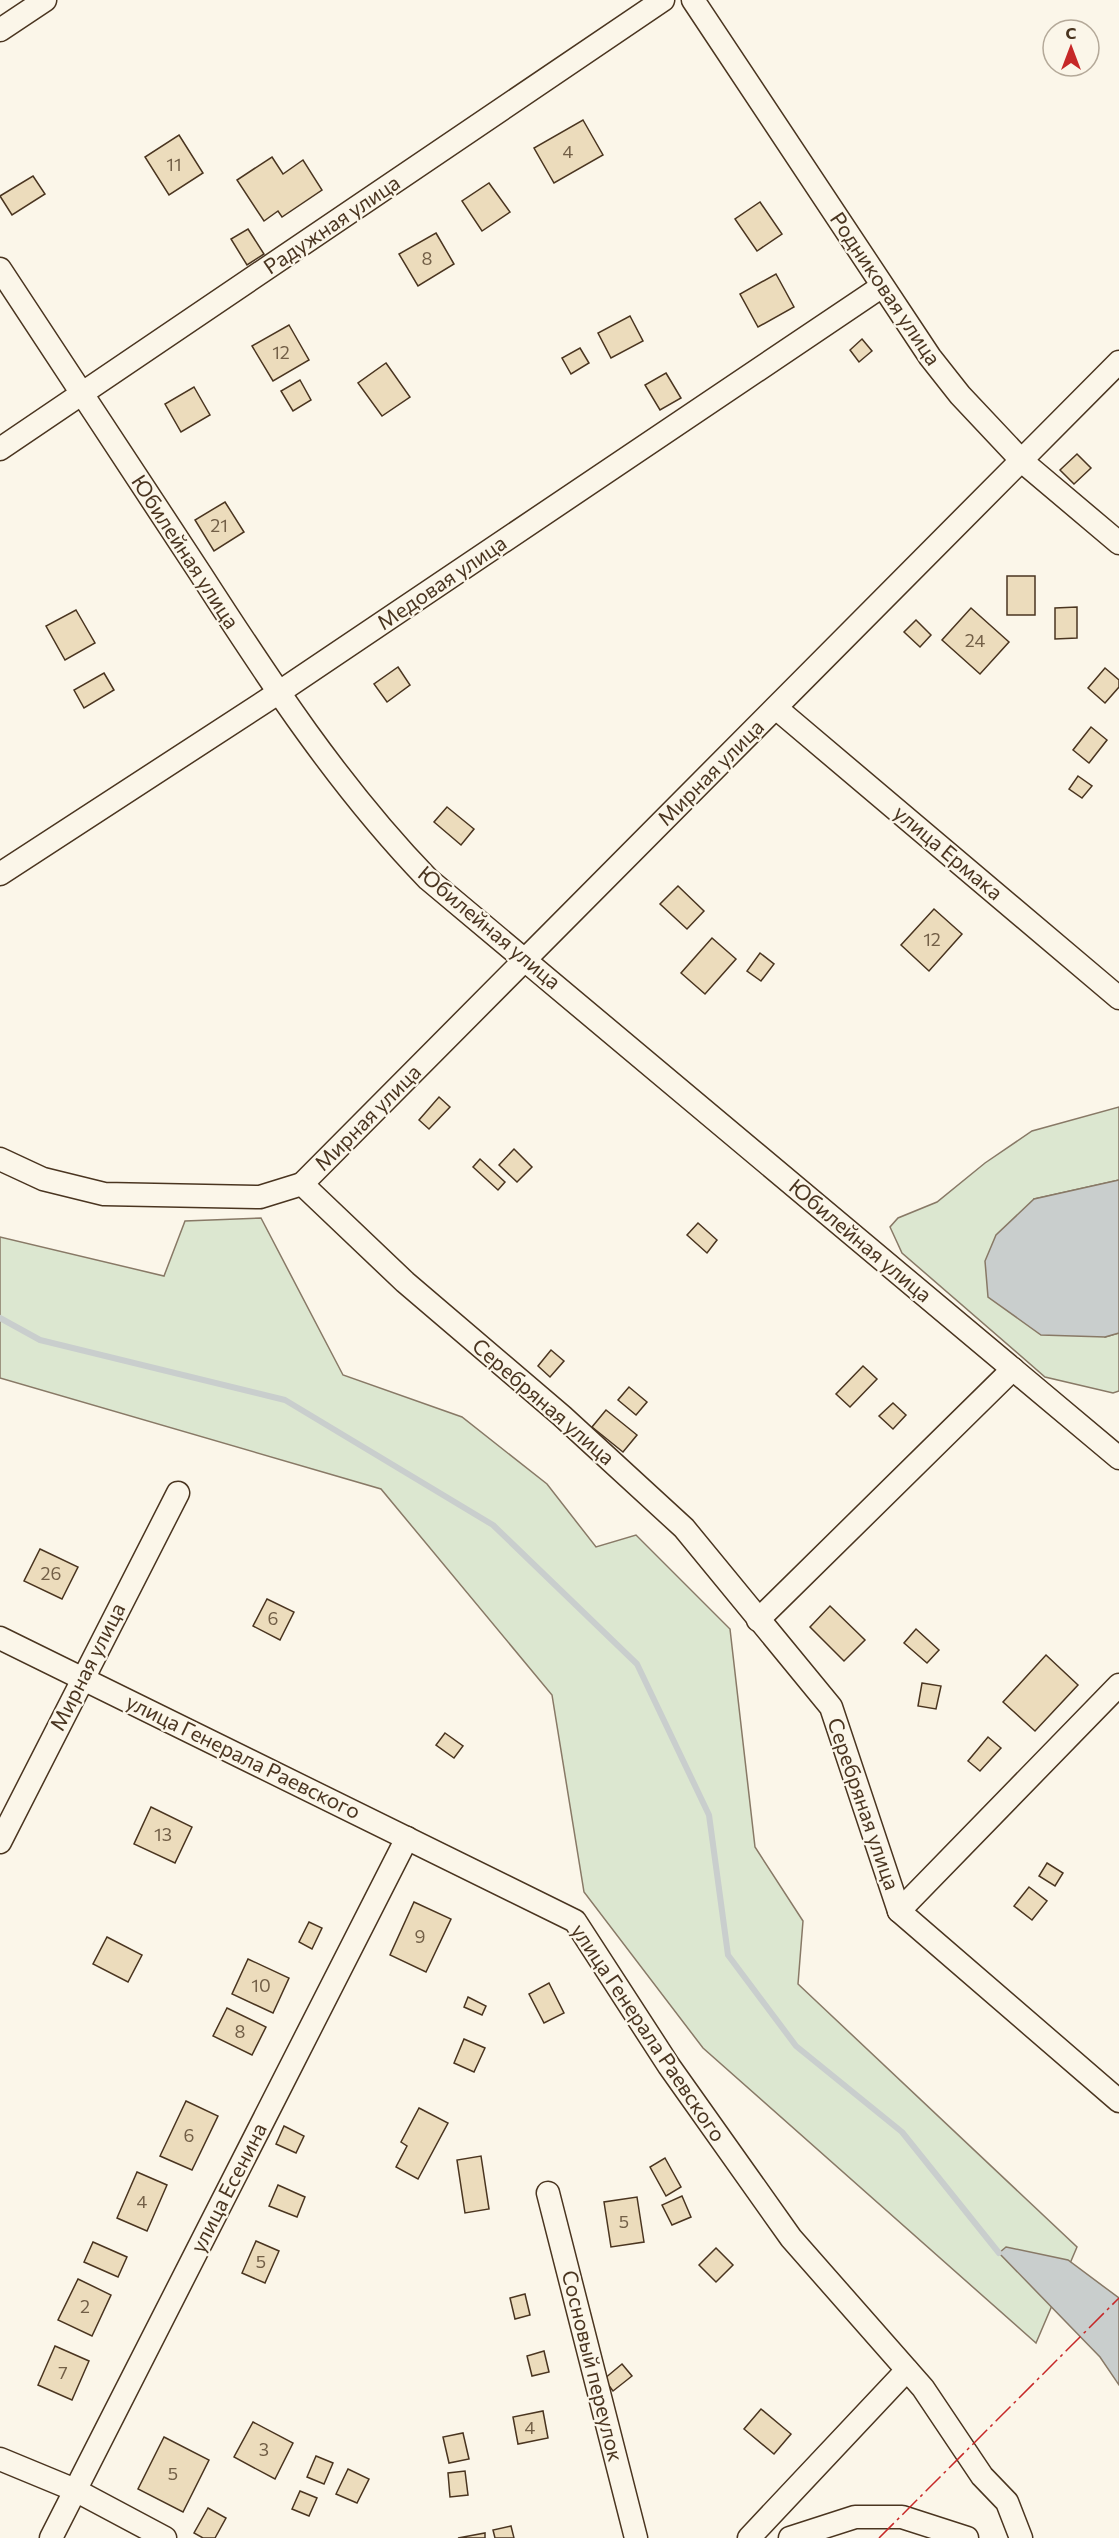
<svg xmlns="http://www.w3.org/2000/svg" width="1119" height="2538" font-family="Commissioner,sans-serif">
<rect width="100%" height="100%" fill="#fbf6e9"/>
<!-- green -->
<g fill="#dce7d0" stroke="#887966" stroke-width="1.5">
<path d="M1119,1107v73l-85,19 71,138 14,-4v58l-6,2 -68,-16 -143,-124 -12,-26 8,-9 39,-16 48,-39 47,-32z"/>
<path d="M261,1218l82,157 119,42 85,67 49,63 40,-12 94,94 25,218 48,74 -5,63 279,263 -41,96 -333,-295 -119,-156 -32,-197 -171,-206 -381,-111v-141l164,39 21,-55z"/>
</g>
<!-- water -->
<g fill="#c9cecd" stroke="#887966" stroke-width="1.5">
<path d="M1119,1180v153l-14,4 -64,-2 -53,-38 -3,-36 11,-26 38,-36z"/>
<path d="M1006,2247l62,13 51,38v87l-19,-28 -101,-104z"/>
</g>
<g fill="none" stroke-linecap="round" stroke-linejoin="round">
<!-- stream -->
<path stroke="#c9cecd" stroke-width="6" d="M0,1318l40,22 245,60 208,125 144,139 72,151 19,140 68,91 106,86 97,121"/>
</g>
<!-- building -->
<g fill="#ecdcbc" stroke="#4a3520" stroke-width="1.5">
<path d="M583,120l20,35 -49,28 -20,-35z"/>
<path d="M179,135l24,38 -34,22 -24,-38z"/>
<path d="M272,157l11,17 20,-14 19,30 -40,27 -4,-6 -14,10 -27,-41z"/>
<path d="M33,176l12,18 -33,21 -12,-19z"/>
<path d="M489,183l21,29 -28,19 -20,-30z"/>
<path d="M760,202l22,32 -25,17 -22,-32z"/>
<path d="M248,229l16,25 -17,11 -16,-26z"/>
<path d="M436,233l18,31 -36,22 -19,-32z"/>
<path d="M776,274l18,33 -36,20 -18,-33z"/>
<path d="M630,316l13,25 -32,17 -13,-25z"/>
<path d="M289,325l20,35 -36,21 -21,-35z"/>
<path d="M862,339l10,12 -13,11 -9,-12z"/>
<path d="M580,348l9,15 -18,11 -9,-16z"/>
<path d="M386,363l24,34 -28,19 -24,-33z"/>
<path d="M666,373l15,25 -21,12 -15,-25z"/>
<path d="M300,380l11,20 -18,11 -12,-20z"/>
<path d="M194,387l16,28 -29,17 -16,-28z"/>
<path d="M1077,454l14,14 -17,16 -14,-14z"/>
<path d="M225,502l19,30 -30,19 -19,-31z"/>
<rect x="1007" y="576" width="28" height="39"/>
<path d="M1077,607v31l-22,1v-31z"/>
<path d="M971,608l38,34 -29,32 -38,-34z"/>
<path d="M76,610l19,33 -30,17 -19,-34z"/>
<path d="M916,620l15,15 -11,12 -16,-15z"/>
<path d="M398,667l12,18 -23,17 -13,-18z"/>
<path d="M1105,668l14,12v7l-14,16 -17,-15z"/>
<path d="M104,673l10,17 -30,18 -10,-18z"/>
<path d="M1091,727l16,13 -18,23 -16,-13z"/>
<path d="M1078,776l14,10 -10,12 -13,-9z"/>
<path d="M447,807l27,22 -13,16 -27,-23z"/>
<path d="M678,886l26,25 -17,18 -27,-25z"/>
<path d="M934,909l28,25 -33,37 -28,-26z"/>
<path d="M712,938l24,21 -31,35 -24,-21z"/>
<path d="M760,953l14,11 -13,17 -14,-10z"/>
<path d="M439,1097l11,10 -21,22 -10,-9z"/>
<path d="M514,1149l18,18 -15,15 -18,-17z"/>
<path d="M480,1159l25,23 -7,8 -25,-23z"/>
<path d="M698,1223l19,17 -10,13 -20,-18z"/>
<path d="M551,1350l13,11 -14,16 -12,-11z"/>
<path d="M863,1366l14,13 -27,28 -14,-13z"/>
<path d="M629,1387l18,15 -11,13 -18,-15z"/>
<path d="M893,1403l13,12 -13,14 -14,-13z"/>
<path d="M606,1410l31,25 -14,17 -31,-25z"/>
<path d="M40,1549l38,18 -16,32 -38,-18z"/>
<path d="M267,1599l27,13 -14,28 -27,-14z"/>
<path d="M830,1606l35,34 -21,21 -34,-34z"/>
<path d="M916,1629l23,21 -12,13 -23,-20z"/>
<path d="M1046,1655l32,30 -43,46 -32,-29z"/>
<path d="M922,1683l19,3 -5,23 -18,-3z"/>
<path d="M445,1733l18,13 -9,12 -18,-13z"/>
<path d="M988,1737l13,11 -21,23 -12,-10z"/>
<path d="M151,1807l41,20 -17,36 -41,-19z"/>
<path d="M1047,1863l16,10 -8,13 -16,-10z"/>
<path d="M1029,1887l18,14 -15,19 -18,-14z"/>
<path d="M414,1902l37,17 -25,53 -36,-17z"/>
<path d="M309,1922l13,6 -10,21 -13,-7z"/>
<path d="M107,1937l35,18 -14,27 -35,-18z"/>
<path d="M248,1959l41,19 -16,35 -41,-19z"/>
<path d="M549,1983l15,30 -20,10 -15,-29z"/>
<path d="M468,1997l18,9 -4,9 -18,-8z"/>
<path d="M227,2008l39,19 -14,28 -39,-19z"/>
<path d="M464,2039l21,9 -11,24 -20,-9z"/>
<path d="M186,2101l32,15 -26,54 -32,-14z"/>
<path d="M419,2108l29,15 -30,56 -22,-12 11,-21 -6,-4z"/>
<path d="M284,2126l20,10 -8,17 -20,-9z"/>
<path d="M481,2156l8,53 -24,4 -8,-53z"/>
<path d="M665,2158l16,29 -15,9 -16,-29z"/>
<path d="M137,2172l30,13 -20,46 -30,-13z"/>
<path d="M278,2185l27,12 -8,20 -28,-11z"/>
<path d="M682,2196l9,21 -19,8 -10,-20z"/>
<path d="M637,2197l7,45 -33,5 -7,-45z"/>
<path d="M256,2241l23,10 -14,32 -23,-10z"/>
<path d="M93,2242l34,15 -9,20 -34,-15z"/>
<path d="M716,2248l17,17 -17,17 -17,-17z"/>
<path d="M78,2279l33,16 -19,41 -34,-16z"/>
<path d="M525,2294l5,21 -15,4 -5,-21z"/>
<path d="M55,2346l34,15 -17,39 -34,-15z"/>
<path d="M544,2351l5,21 -17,4 -5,-20z"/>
<path d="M622,2364l10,12 -19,15 -9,-12z"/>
<path d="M761,2409l30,25 -17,20 -30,-25z"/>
<path d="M543,2411l5,27 -30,6 -5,-27z"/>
<path d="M253,2422l40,21 -18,36 -41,-22z"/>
<path d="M463,2433l6,26 -20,4 -6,-26z"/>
<path d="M164,2437l45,23 -26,52 -45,-23z"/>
<path d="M316,2456l17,7 -9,21 -17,-7z"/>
<path d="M348,2469l21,10 -12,24 -21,-9z"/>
<path d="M465,2471l3,24 -18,2 -2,-24z"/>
<path d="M300,2491l17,7 -8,18 -17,-7z"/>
<path d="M208,2508l18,10 -11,20h-12l-9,-5z"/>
<path d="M511,2526l3,12h-19l-2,-8z"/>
<path d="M485,2533v5h-27z"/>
</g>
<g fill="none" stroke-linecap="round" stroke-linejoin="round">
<!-- minor casing -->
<g stroke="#4a3520" stroke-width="25">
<g id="minor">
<path d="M693,0l237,357 30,38 63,67 96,81"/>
<path d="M0,30l45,-30"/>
<path d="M0,269c67,101 133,203 200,304 69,107 139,214 228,306l691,579"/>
<path d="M0,449l663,-449"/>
<path d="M776,708l343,290"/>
<path d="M0,874l278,-181 603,-406"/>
<path d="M0,1159l43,20 61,15 156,3 42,-13 103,98 157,134 122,112 147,179 68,204 220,190"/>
<path d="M302,1184l817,-822"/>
<path d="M758,1620l255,-251"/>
<path d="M0,1638l575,283 94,145 122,172 132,150 59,88 25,26 14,36"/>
<path d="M0,1842l178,-349"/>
<path d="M899,1911l220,-226"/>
<path d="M548,2193l88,345"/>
<path d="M0,2459l75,31 90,48"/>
<path d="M51,2538l356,-700"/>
<path d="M749,2538l158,-168"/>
<path d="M790,2538l65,-21h47l65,21"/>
</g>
</g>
<!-- minor -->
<use href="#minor" stroke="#fbf6e9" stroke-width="22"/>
<!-- power -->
<path stroke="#c62828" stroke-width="1.5" stroke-dasharray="21 4.5 3 4.5" stroke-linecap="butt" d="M879,2538l240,-240"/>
</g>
<g text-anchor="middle" stroke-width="4.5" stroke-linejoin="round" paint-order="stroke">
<!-- number labels -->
<g font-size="18" fill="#725f47">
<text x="568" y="158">4</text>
<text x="174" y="171">11</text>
<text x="427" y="265">8</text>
<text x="281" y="359">12</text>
<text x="219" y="532">21</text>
<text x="975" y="647">24</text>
<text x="932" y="946">12</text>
<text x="51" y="1580">26</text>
<text x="273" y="1625">6</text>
<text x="163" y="1841">13</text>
<text x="420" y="1943">9</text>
<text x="261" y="1992">10</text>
<text x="240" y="2038">8</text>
<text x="189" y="2142">6</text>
<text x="142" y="2208">4</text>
<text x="624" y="2228">5</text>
<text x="261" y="2268">5</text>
<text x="85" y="2313">2</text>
<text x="63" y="2379">7</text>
<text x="530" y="2434">4</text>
<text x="264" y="2456">3</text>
<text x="173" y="2480">5</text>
</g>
<!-- street labels -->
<g font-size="21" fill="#4a3520" stroke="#fbf6e9">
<text transform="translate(332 225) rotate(-34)" y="7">Радужная улица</text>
<text transform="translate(885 289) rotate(56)" y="7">Родниковая улица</text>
<text transform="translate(185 552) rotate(57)" y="7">Юбилейная улица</text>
<text transform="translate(442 583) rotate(-34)" y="7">Медовая улица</text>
<text transform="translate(711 773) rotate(-45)" y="7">Мирная улица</text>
<text transform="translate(948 853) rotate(40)" y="7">улица Ермака</text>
<text transform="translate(489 928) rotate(40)" y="7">Юбилейная улица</text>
<text transform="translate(368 1118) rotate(-45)" y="7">Мирная улица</text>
<text transform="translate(860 1241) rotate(40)" y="7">Юбилейная улица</text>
<text transform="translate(543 1402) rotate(41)" y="7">Серебряная улица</text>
<text transform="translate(88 1667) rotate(-63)" y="7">Мирная улица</text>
<text transform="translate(243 1757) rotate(26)" y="7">улица Генерала Раевского</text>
<text transform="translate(863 1804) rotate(71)" y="7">Серебряная улица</text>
<text transform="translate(648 2033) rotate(56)" y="7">улица Генерала Раевского</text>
<text transform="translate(229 2188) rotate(-63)" y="7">улица Есенина</text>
<text transform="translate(592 2366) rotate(76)" y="7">Сосновый переулок</text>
</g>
</g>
<!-- north arrow -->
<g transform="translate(1071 48)"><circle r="28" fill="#fbf6e9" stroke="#b4a999" stroke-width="1.5"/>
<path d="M0-4.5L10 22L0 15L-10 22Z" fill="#c62828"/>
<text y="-9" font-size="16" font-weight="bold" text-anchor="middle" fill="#4a3520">С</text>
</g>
</svg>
